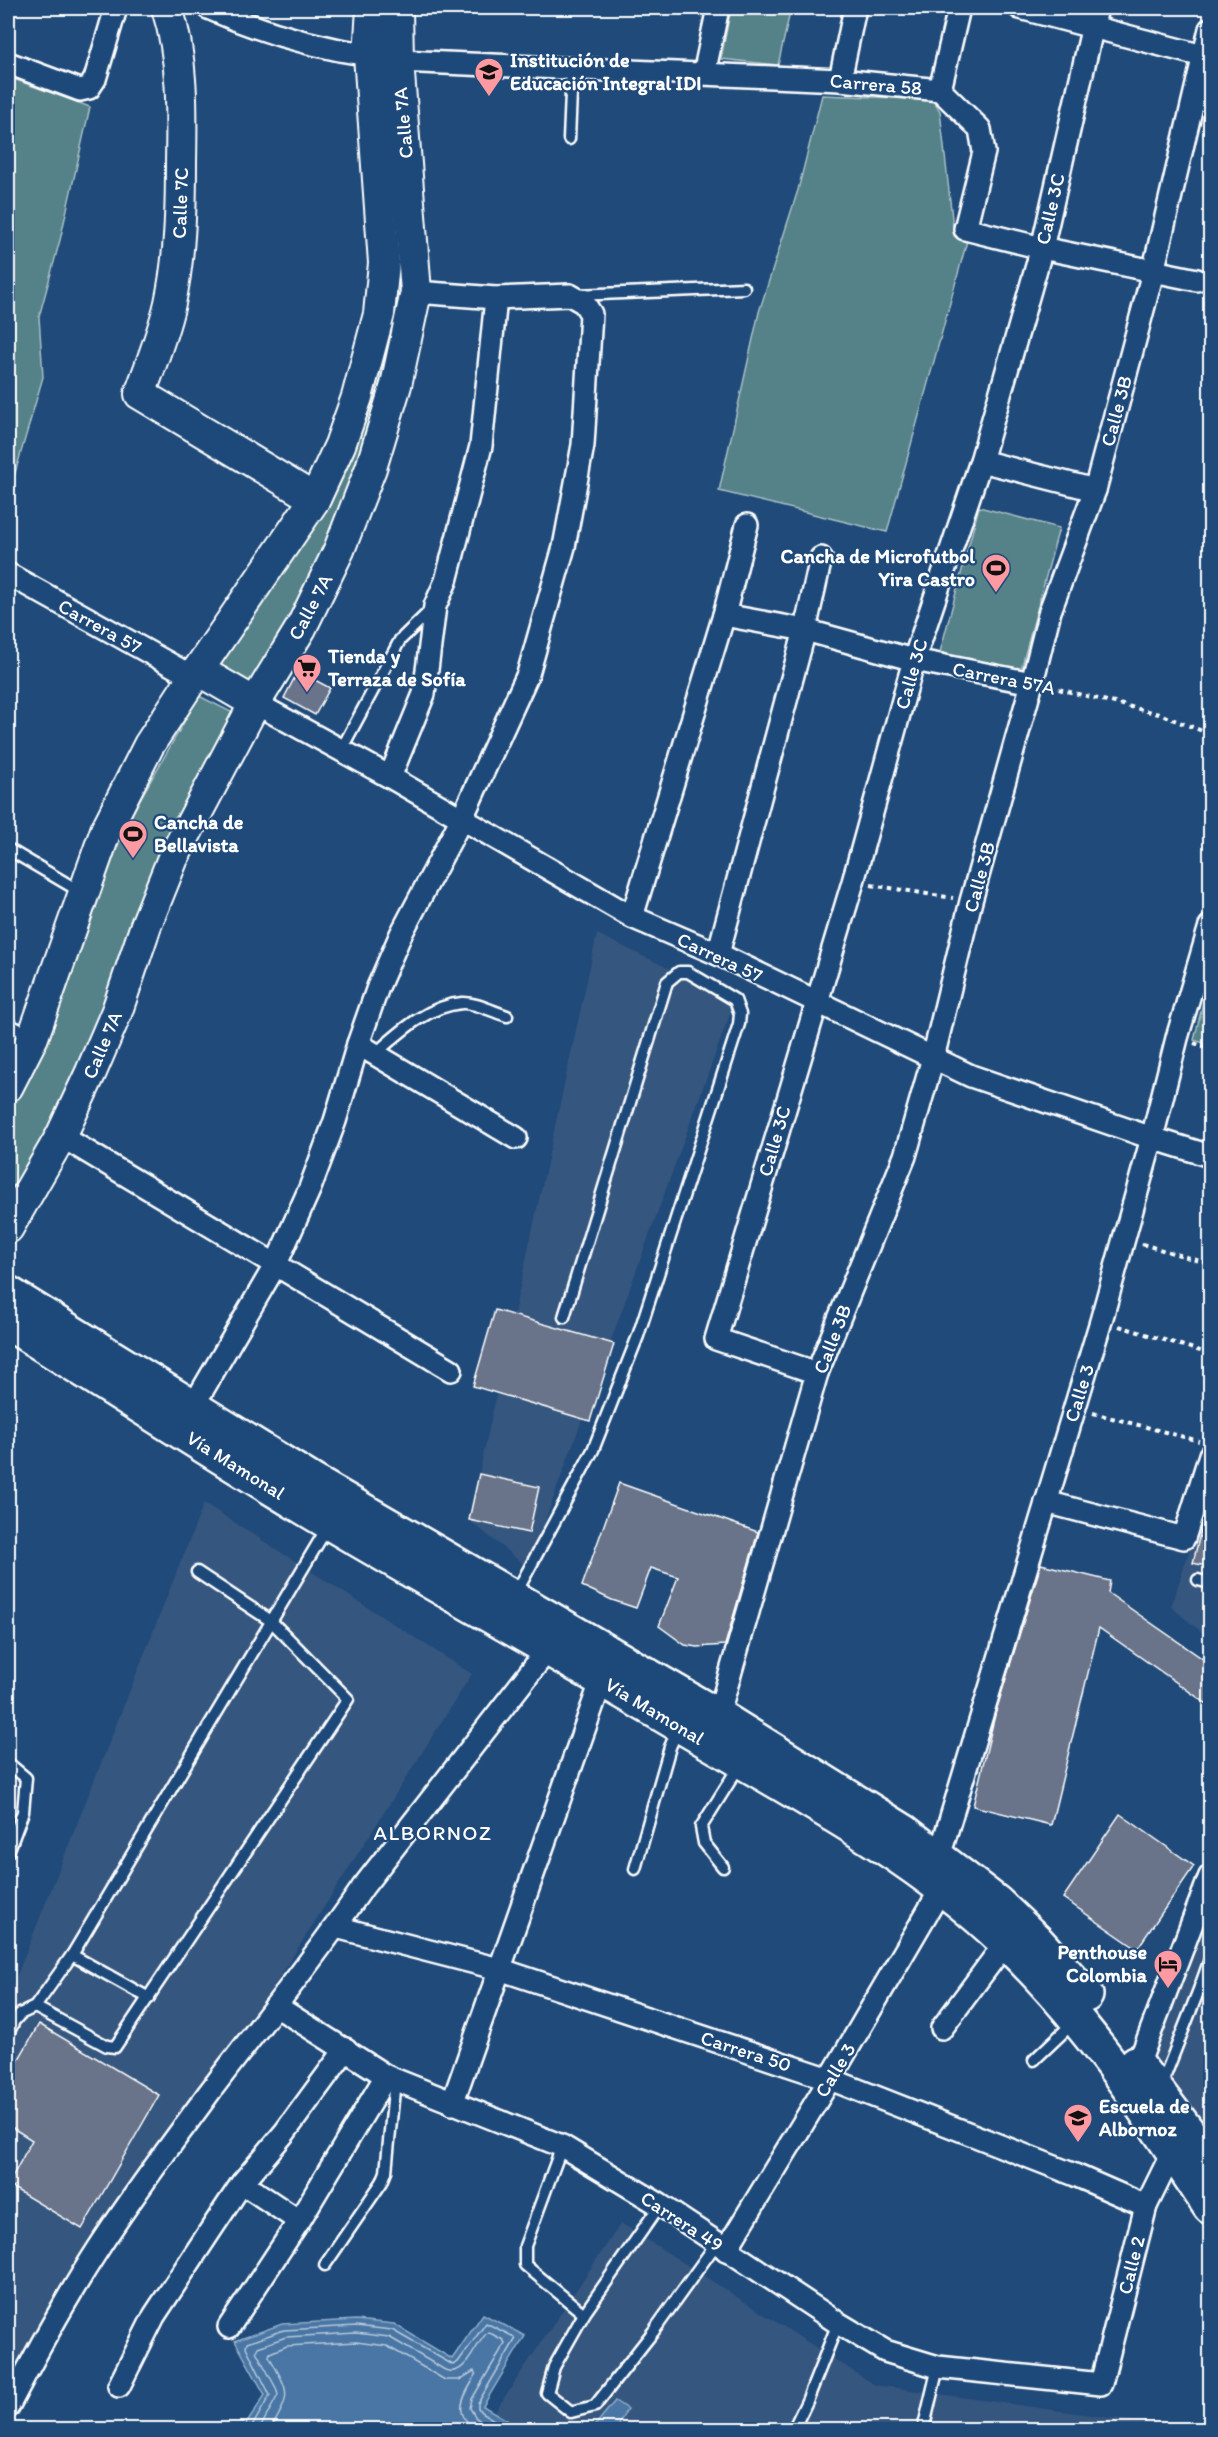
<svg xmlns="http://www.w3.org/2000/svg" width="1218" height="2437" font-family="Itim,sans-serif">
<rect width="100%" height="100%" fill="#1f4a7a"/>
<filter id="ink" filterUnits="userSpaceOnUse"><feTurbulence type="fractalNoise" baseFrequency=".0167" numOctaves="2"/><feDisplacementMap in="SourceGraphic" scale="12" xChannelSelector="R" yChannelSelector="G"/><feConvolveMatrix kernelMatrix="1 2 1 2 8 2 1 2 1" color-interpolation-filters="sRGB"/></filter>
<g filter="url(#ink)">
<!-- built -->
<g fill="#35567e">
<path d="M597,934l138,66 -207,568 -59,-48z"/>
<path d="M1210,1488v151l-39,-32z"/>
<path d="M204,1503l268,171 -464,731v-407z"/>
<path d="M1210,1861v289l-73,-96z"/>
<path d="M621,2223l254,162 316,44h-567l-6,-5 -3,-23 -23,28 -70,1 -28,-17z"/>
</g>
<!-- green -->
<g fill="#548189" stroke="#aac0c4" stroke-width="1.5">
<path d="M731,8h60l-13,57 -57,-6z"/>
<path d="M376,47l30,247 -26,110 -36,107 -90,180 -37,-24 107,-163 65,-212z"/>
<path d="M8,77l82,30 -30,133 -21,77 4,60 -35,120z"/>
<path d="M822,95l100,4 11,2 7,10 14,125 13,5 -80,291 -168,-41 40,-179 39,-122z"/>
<path d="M979,507l80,21 -39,145 -80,-21z"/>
<path d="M199,696l42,21 -124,274 -109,225v-103l37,-73 20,-47 57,-162z"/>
<path d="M1203,1003l7,3v39l-16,-5z"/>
</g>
<!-- water -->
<g fill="#4876a4" stroke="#91adc8" stroke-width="1.5">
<path d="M483,2314l42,22 -42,70 39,23h-279l22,-34 -30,-54 47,-17 74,-4 38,4 58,35z"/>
<path d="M615,2401l12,8 -8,15 5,5h-32z"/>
</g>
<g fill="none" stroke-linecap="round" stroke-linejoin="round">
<!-- shore -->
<g stroke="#b6c8db" stroke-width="1.5">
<path d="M250,2430l20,-35 -24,-48 1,-4 37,-13 72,-4 36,4 61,35 5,-3 28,-39 28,14 1,3 -37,63v5l3,4 29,18"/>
<path d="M259,2430l19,-35 -2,-7 -20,-37 2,-4 28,-10 70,-4 33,4 56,33c22,8 29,-26 43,-38l15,8 2,3 -33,56 -2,9 6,10 20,12"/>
<path d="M270,2430c23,-38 19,-37 -1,-74l1,-3 17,-7 69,-4 31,4 58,34h14l15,-9 2,4c-12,21 -26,39 2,55"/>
</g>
</g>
<!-- building -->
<g fill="#697389" stroke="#fff" stroke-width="1.5">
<path d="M298,671l32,17 -15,27 -31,-17z"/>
<path d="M495,1310l119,34 -24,77 -117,-35z"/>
<path d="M479,1474l60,13 -10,46 -60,-13z"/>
<path d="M619,1483l139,49 -33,113 -28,2 -12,-2 -26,-19 19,-49 -27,-9 -15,40 -24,-8 -30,-14z"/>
<path d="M1205,1513l5,1v53l-17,-4z"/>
<path d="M1041,1564l69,17 -2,12 102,71v42l-111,-78 -48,197 -78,-19 23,-95z"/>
<path d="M1120,1814l74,52 -57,83 -74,-51z"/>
<path d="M39,2024l120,71 -77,134 -74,-44 24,-45 -24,-15v-47z"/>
</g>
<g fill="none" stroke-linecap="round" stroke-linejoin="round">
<!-- lane casing -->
<g stroke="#fff" stroke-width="15">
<g id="lane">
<path d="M569,139l3,-69"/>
<path d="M576,295l168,-7"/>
<path d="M341,750l59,-110 33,-32"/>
<path d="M8,849l73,43"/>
<path d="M8,1024l22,11"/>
<path d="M375,1054c25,-22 52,-48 87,-51 13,-1 32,9 45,13"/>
<path d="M1198,1580l12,3"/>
<path d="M516,1593l77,-143 45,-114 101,-312 1,-10 -5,-14 -47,-28h-9l-12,10 -103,335"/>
<path d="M8,1763l18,15 -3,34 -15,40"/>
<path d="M723,1867l-19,-24 -3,-16 40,-64"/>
<path d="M635,1869l35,-122 8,-18"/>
<path d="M72,1955l77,43"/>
<path d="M1200,1987l10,-28"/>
<path d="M35,2007l72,39 8,1 233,-348 -77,-78 -74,-49"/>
<path d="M8,2034l6,-13 6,-7 15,-7 37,-52 249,-417"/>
<path d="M1034,2060l41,-39"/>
<path d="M1161,2086l39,-99 10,3"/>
<path d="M562,2146l-37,100v19l59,49"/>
<path d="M660,2205l-76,109 -30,53 -7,26 24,19 24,-6 58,-74 63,-88"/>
<path d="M325,2265l57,-83 4,-10 9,-92"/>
<path d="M793,2430l14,-29 31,-78"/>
<path d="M923,2430l15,-63"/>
</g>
</g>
<!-- street casing -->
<g stroke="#fff" stroke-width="26">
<g id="street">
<path d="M208,8c51,23 105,39 161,47"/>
<path d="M1020,8l183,48"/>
<path d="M398,61l442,19 100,10 40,39 4,23 -19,77 77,19 155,32"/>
<path d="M8,63l72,27 9,-2 6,-9 21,-71"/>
<path d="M704,74l14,-66"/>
<path d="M840,80l15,-72"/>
<path d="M940,90l19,-82"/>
<path d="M981,461l114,29"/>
<path d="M8,574l185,103"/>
<path d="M724,615l81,15 109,30 118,23"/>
<path d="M255,703l135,74 242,140 86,37 253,122 181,62 58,18"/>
<path d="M390,777l34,-83 11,-88 11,-25 35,-135 15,-148"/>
<path d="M632,917l92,-302 23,-90"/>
<path d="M718,954l87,-324 16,-72"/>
<path d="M358,1044l158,94"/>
<path d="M61,1136l390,234"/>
<path d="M817,1373l-101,-34 137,-457 61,-222 67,-199 61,-213 55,-240"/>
<path d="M202,1391l74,-127 34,-76 25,-67 23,-77 20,-57 23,-53 61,-116 66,-144 36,-127 19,-102 8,-131 -7,-11 -14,-8 -74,3 -80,-6"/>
<path d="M1046,1502l138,36 26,-83"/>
<path d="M718,1716l99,-343 88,-217 28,-98 38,-157 61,-218 18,-72 45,-121 58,-218 57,-243"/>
<path d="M939,1857l162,-536 51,-183 25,-100 33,-112"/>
<path d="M336,1927l163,42 331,110 245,96 71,31"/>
<path d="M276,2006l110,70 176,70 98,59 178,118 47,28 53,16 163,17 45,-178 27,-55"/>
<path d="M942,2028l64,-86"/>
<path d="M1138,2065l72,-189"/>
<path d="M452,2104l150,-425"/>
<path d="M242,2183l57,38"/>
<path d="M726,2250l104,-171 111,-190"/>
<path d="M229,2327l70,-106 87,-145"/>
<path d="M119,2386l35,-70 58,-88 30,-45 43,-51 61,-83"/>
<path d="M8,2407c28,-54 57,-107 90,-158 34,-53 73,-104 110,-155 52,-69 107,-136 155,-207l186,-239"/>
</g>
</g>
<!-- secondary casing -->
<g stroke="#fff" stroke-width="34">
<g id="secondary">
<path d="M167,8c16,49 15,102 14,154 0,47 -1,95 -11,141 -7,31 -19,61 -30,91l175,105"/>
<path d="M198,670l57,33"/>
<path d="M8,1086l25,-49 73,-207 43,-85 49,-75 117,-171 25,-54 17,-48 22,-83 5,-51 -15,-208 3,-47"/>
<path d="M8,1228l53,-92 30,-64 26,-61 29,-86 27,-67 82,-155 46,-75 38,-78 32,-82 25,-83 20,-93 -18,-231 -1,-53"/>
</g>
</g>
<!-- primary casing -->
<g stroke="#fff" stroke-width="38">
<g id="primary">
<path d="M8,1293l306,189 404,234 187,116 91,70 41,39 49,54"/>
<path d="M8,1323c96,60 192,122 290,181 119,72 241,138 361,209 115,69 250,136 347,230 81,77 143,172 204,264"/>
<path d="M1136,2063l74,98"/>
</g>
</g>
<!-- path -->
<g stroke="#fff" stroke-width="4" stroke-dasharray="4.5 4.5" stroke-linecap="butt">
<path d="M1050,687l109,27 51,20"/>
<path d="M871,885l82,13"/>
<path d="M1194,1043l16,6"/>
<path d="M1142,1244l68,20"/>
<path d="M1119,1326l91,28"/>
<path d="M1093,1413l106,28"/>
</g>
<!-- lane -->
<use href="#lane" stroke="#1f4a7a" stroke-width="10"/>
<!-- street -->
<use href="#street" stroke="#1f4a7a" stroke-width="21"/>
<!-- secondary -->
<use href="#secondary" stroke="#1f4a7a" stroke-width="30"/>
<!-- primary -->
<use href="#primary" stroke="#1f4a7a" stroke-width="33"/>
</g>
</g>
<!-- icons -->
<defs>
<g id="school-pin" transform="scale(1.5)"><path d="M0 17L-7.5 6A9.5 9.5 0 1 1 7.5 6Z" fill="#ff9aa2" stroke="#1f4a7a"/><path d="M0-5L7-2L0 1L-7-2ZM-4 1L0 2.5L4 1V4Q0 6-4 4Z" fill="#111"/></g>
<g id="stadium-pin" transform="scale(1.5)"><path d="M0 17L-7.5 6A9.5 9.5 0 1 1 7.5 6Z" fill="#ff9aa2" stroke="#1f4a7a"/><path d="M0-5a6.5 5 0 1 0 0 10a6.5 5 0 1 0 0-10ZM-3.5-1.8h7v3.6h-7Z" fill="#111"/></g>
<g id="supermarket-pin" transform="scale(1.5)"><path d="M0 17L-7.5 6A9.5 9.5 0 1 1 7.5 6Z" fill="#ff9aa2" stroke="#1f4a7a"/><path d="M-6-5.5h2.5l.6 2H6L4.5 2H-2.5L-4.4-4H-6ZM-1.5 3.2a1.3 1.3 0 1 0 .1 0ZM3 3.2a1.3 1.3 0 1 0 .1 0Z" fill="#111"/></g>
<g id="hotel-pin" transform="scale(1.5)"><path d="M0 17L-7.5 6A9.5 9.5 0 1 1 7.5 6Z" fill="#ff9aa2" stroke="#1f4a7a"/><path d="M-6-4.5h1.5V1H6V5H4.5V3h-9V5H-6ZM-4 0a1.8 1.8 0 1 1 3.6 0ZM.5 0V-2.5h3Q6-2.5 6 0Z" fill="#111"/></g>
</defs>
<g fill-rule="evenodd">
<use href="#school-pin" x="489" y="72"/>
<use href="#stadium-pin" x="996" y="568"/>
<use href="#supermarket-pin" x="307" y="668"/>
<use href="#stadium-pin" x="133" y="834"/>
<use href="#hotel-pin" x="1168" y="1964"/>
<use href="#school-pin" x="1078" y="2118"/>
</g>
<g text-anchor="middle" stroke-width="4.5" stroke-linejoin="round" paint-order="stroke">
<!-- poi labels -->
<g font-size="20" font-weight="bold" fill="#fff" stroke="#1f4a7a" text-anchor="start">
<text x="510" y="67">Institución de<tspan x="510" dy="23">Educación Integral IDI</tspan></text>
<text x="975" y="563" text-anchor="end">Cancha de Microfutbol<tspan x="975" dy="23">Yira Castro</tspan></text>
<text x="328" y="663">Tienda y<tspan x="328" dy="23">Terraza de Sofía</tspan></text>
<text x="154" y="829">Cancha de<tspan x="154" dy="23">Bellavista</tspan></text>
<text x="1147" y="1959" text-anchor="end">Penthouse<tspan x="1147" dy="23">Colombia</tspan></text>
<text x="1099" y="2113">Escuela de<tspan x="1099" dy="23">Albornoz</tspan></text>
</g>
<!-- street labels -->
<g font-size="20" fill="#fff" stroke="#1f4a7a">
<text transform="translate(876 84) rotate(5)" y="7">Carrera 58</text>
<text transform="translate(403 123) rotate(-95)" y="7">Calle 7A</text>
<text transform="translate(180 203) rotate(-88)" y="7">Calle 7C</text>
<text transform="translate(1050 209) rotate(-77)" y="7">Calle 3C</text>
<text transform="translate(1116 411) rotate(-75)" y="7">Calle 3B</text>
<text transform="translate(310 607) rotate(-62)" y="7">Calle 7A</text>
<text transform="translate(100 626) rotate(29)" y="7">Carrera 57</text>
<text transform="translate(911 674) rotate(-74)" y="7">Calle 3C</text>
<text transform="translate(1004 678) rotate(11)" y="7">Carrera 57A</text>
<text transform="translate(979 877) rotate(-75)" y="7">Calle 3B</text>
<text transform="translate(720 957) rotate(25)" y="7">Carrera 57</text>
<text transform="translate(102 1045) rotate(-67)" y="7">Calle 7A</text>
<text transform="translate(774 1141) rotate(-74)" y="7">Calle 3C</text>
<text transform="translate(832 1339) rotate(-69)" y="7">Calle 3B</text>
<text transform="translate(1079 1393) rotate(-73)" y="7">Calle 3</text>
<text transform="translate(236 1465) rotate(32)" y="7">Vía Mamonal</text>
<text transform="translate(655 1711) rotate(31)" y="7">Vía Mamonal</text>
<text transform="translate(746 2051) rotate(18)" y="7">Carrera 50</text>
<text transform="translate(835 2070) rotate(-59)" y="7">Calle 3</text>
<text transform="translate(682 2221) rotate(33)" y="7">Carrera 49</text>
<text transform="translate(1131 2265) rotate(-76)" y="7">Calle 2</text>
</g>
<!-- neighbourhood labels -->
<g font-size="21" letter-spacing="1.5" fill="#fff" stroke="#1f4a7a">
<text x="433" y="1840">ALBORNOZ</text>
</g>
</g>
<!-- margin -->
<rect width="1218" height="2437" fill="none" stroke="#1f4a7a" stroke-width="30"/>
<rect x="15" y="15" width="1188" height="2407" fill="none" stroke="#fff" stroke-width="2" filter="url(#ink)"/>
</svg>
